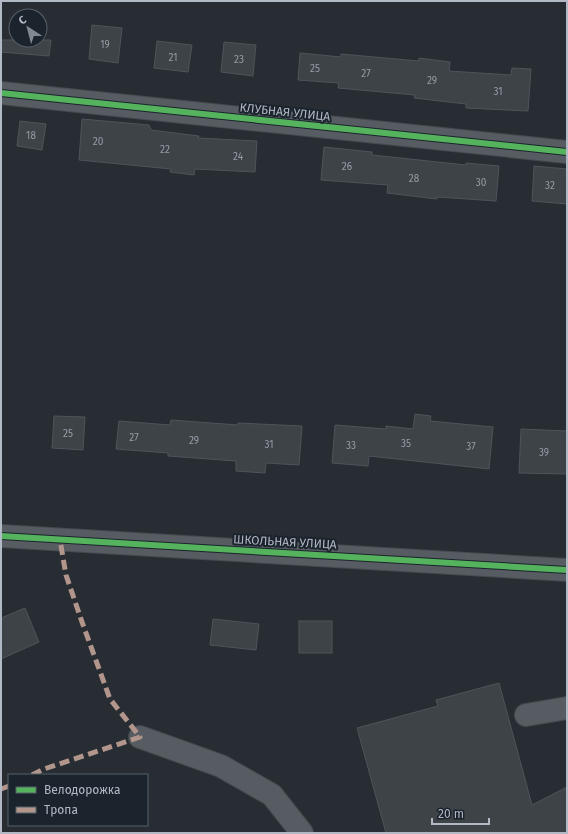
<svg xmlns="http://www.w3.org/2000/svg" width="568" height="834" font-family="'Fira Sans',sans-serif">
<rect width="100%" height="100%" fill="#272d33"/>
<!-- building -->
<g fill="#3e4348" stroke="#4f545b">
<path d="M92,25l30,3 -4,35 -29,-4z"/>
<path d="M1,40h50l-2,16 -48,-4z"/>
<path d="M157,41l35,4 -4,27 -34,-4z"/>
<path d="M224,42l32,3 -3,31 -32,-4z"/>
<path d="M300,53l41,4v-3l78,7v-3l31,4 -1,9 62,4 1,-7 19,1 -3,42 -62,-3v-4l-52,-6 1,-3 -77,-7 1,-5 -41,-3z"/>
<path d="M82,119l67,6 2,5 48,6 -1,2 59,3 -2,31 -60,-3 -1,6 -24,-3 1,-3 -92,-9z"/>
<path d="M20,121l26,3 -4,26 -25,-4z"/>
<path d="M324,147l48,5v3l94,10v-2l33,3 -3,35 -59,-4v2l-50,-6 1,-8 -67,-5z"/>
<path d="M534,166l33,3v35l-35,-3z"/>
<path d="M415,414l16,2 -1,5 63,6 -4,42 -120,-13 -1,10 -36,-3 3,-38 51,4v-3l27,3z"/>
<path d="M54,416l31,1 -2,33 -31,-2z"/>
<path d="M171,420l67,5v-2l64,3 -3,39 -33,-2 -1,10 -29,-2v-10l-68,-5v-3l-52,-4 3,-28 51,4z"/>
<path d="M521,429l46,2v43l-48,-1z"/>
<path d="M25,608l14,34 -38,17v-41z"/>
<path d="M213,619l46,5 -3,26 -46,-5z"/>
<rect x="299" y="621" width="33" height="32"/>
<path d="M499,683l33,122 35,-18v46h-181l-29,-105 81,-22 -2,-6z"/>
</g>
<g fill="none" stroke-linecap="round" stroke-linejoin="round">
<!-- minor casing -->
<g stroke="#45494e" stroke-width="24">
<g id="minor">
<path d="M1,93l566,59"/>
<path d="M1,536l566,34"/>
<path d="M526,715l41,-7"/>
<path d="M140,737l81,29 51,29 30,38"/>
</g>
</g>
<!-- minor -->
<use href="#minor" stroke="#575b62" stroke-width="22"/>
<!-- quiet -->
<g stroke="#b2968c" stroke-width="5" stroke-dasharray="10 5" stroke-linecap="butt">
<path d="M32,775l12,-6 96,-32 -30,-38 -28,-77 -16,-47 -6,-35"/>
<path d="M1,789l8,-3"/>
</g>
<!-- cycleway casing -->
<g stroke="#1b242d" stroke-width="8">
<g id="cycleway">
<path d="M1,93l566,59"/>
<path d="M1,536l566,34"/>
</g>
</g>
<!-- cycleway -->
<use href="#cycleway" stroke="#56b35d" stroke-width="6"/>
</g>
<g text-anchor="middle" stroke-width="4" stroke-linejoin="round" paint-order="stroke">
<!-- number labels -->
<g font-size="10" fill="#949ca6">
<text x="105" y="48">19</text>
<text x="173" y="61">21</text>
<text x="239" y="63">23</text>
<text x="315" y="72">25</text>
<text x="366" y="77">27</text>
<text x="432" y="84">29</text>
<text x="498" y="95">31</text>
<text x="31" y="139">18</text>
<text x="98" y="145">20</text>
<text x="165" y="153">22</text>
<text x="238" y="160">24</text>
<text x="347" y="170">26</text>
<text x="414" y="182">28</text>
<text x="481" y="186">30</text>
<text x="550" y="189">32</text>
<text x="68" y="437">25</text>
<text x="134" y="441">27</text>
<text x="194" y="444">29</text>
<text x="406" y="447">35</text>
<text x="269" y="448">31</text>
<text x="351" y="449">33</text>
<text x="471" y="450">37</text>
<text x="544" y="456">39</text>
</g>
<!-- street labels -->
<g font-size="12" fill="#b1b9c5" stroke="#1b242d">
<text transform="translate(285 112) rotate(6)" y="4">КЛУБНАЯ УЛИЦА</text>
<text transform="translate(285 542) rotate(3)" y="4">ШКОЛЬНАЯ УЛИЦА</text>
</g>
</g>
<!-- border -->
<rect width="568" height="834" fill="none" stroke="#b1b9c5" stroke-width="4"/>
<!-- legend -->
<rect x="8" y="774" width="140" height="52" fill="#1b242d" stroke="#57606a"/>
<rect x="16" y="787" width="20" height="6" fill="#56b35d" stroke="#57606a"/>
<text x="44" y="794" font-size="12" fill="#b1b9c5">Велодорожка</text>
<rect x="16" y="807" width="20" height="6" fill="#b2968c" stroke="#57606a"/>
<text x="44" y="814" font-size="12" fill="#b1b9c5">Тропа</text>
<!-- north arrow -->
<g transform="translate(28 28) rotate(324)"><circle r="19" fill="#1b242d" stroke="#57606a"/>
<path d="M0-3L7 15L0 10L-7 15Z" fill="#818892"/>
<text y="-6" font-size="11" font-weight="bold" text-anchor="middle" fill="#b1b9c5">С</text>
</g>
<!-- scale -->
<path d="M432 818v6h57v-6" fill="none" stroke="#b1b9c5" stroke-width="2"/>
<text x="438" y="818" font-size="12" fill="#b1b9c5" stroke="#1b242d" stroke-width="3" paint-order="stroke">20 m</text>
</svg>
